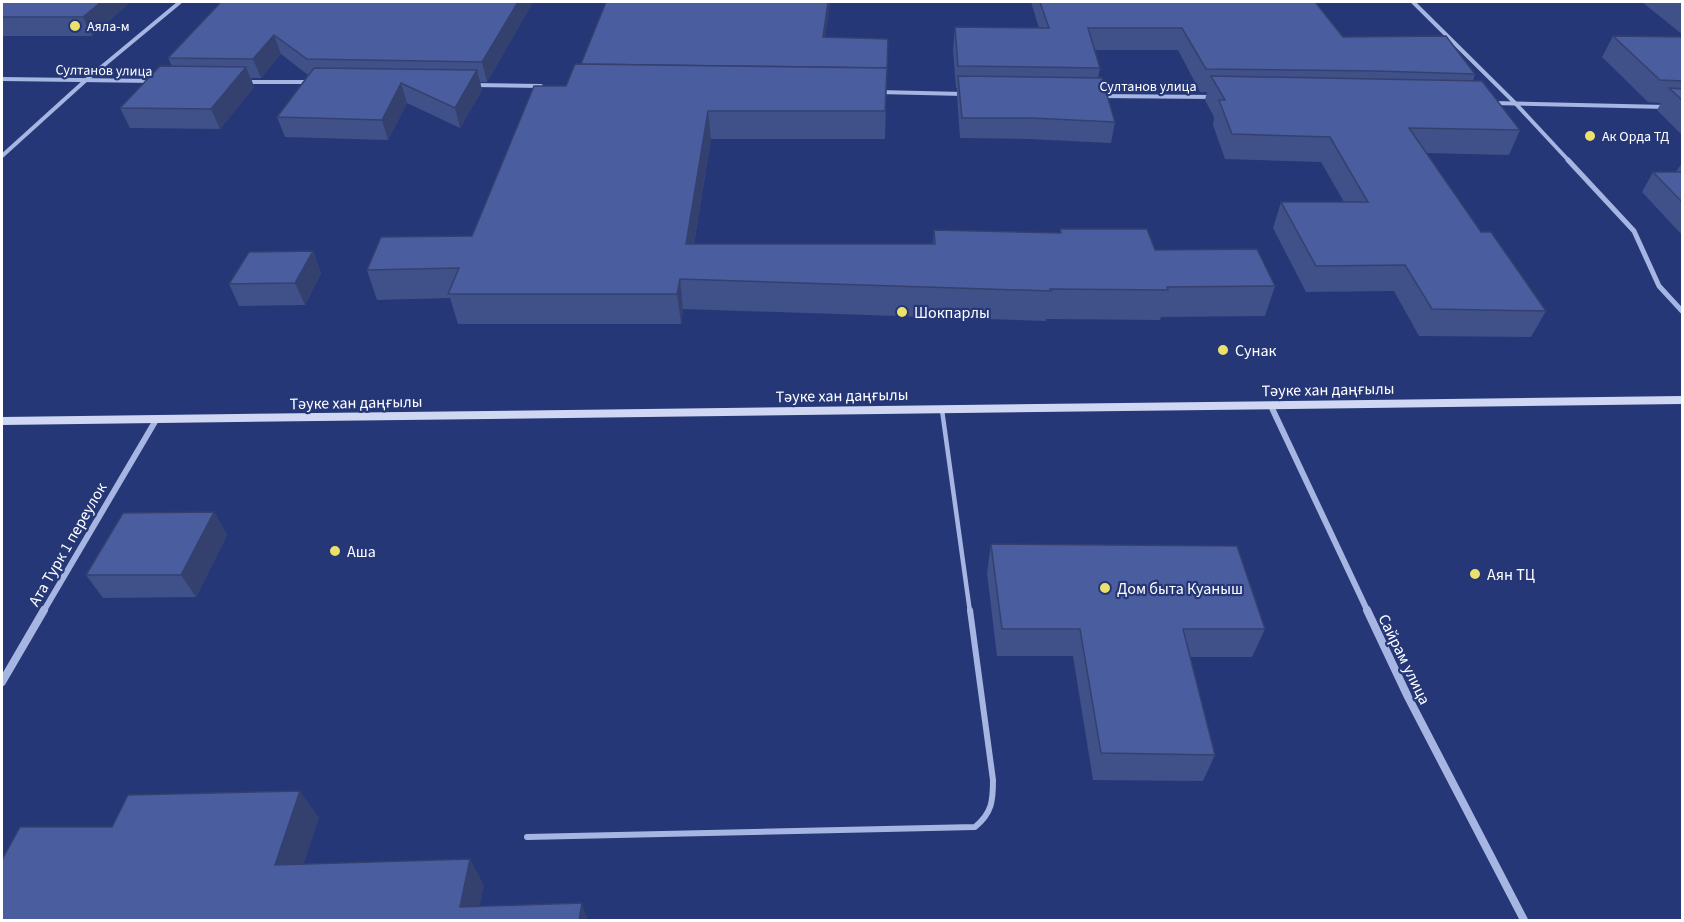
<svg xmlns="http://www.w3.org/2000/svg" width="1684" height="922" font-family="'Source Sans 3',sans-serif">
<rect width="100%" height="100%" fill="#253776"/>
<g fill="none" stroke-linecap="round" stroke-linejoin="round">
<!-- lane-far1 -->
<path stroke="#a6b5e2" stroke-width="4.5" d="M942,410l28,202"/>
<!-- lane -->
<path stroke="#a6b5e2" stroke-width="6" d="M527,837l448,-10c17,-14 18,-26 18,-47l-23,-170"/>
<!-- street-far3 -->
<g stroke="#a6b5e2" stroke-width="4">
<path d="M1413,2l103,102 54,58"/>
<path d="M2,79l152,2"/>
<path d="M245,82h65"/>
<path d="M473,85l68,1"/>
<path d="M878,92l86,2"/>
<path d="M1100,96l113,1"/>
<path d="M1493,103l173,4"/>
<path d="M2,156l84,-76 94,-78"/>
</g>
<!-- street-far2 -->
<path stroke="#a6b5e2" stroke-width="5" d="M1568,160l66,71 25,55 23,25"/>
<!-- street-far1 -->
<g stroke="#a6b5e2" stroke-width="6">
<path d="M1271,406l97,206"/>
<path d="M43,612l113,-192"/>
</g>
<!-- street -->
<g stroke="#a6b5e2" stroke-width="8">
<path d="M1367,610l41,87 116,223"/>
<path d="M2,682l42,-72"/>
</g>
<!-- secondary -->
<path fill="#cfd7f3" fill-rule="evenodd" d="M1682,396v8l-1680,21v-8z"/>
</g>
<!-- wall -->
<g fill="#405088">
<path d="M2,2h128l-38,34h-90z"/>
<path d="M221,2h312l-46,80h-7l2,8 -22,38 -53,-25 -19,37 -103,-3 -8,-20 31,-42 -27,-21 -20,24h-10l3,9 -34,42 -90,-1 -10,-20 52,-42 -4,-8z"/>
<path d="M606,2h224l-5,35 63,2 -3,100h-174l-17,105h239l1,-14 126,3v-4l95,21 120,36 -10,30 -104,1 -1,3 -114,-1v2l-363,-12 -2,15h-223l-8,-26 -73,2 -10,-30 105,-34 109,-172z"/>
<path d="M1031,2h284l28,35 132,37 -2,7 47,49 -11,25 -83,-2 55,79 65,79 -15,26 -112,-1 -25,-45 -88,1 -33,-64 8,-26h63l-23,-40 -96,-3 -12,-34 1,-8 -9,-17 2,-8h-7l-22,-42h-83l5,18 -2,10 17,44 -4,21 -83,-4 -68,-1 -3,-42v-8h-1l-3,-39 2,-22 84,1z"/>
<path d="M1642,2h41v33z"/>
<path d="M1613,36l70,1v99l-26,-26 4,-7 -13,-1 -46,-45z"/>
<path d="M1683,161v75l-41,-44 11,-20h23z"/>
<path d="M313,251l8,22 -16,32 -66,1 -10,-22z"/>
<path d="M214,512l13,23 -31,62 -93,1 -17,-23z"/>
<path d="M991,544l274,85 -13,28h-62l25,98 -12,26 -110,-1 -20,-124h-76l-10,-83z"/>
</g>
<!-- shaded-wall -->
<g fill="#34416f">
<path d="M101,2h29l-38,34 -9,-19z"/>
<path d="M518,2h15l-46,80 -5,-20z"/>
<path d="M828,2h2l-7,52v-17z"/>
<path d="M274,35l7,19 -20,24 -8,-19z"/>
<path d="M246,67l8,20 -34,42 -9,-20z"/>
<path d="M477,70l5,20 -22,38 -5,-20z"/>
<path d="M401,83l6,20 -19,37 -6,-20z"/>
<path d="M708,111l3,28 -22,135 -3,-30z"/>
<path d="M313,251l8,22 -16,32 -10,-22z"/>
<path d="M680,279l3,30 -2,15 -4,-30z"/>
<path d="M214,512l13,23 -31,62 -15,-22z"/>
<path d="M300,791l19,27 -24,73 -20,-26z"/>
<path d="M470,859l14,26 -7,36 -17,-14z"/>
<path d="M582,903l6,18h-9z"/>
</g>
<!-- building -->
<g fill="#4a5d9e" stroke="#34416f" stroke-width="1.5">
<path d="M2,2h99l-18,15h-81z"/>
<path d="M221,2h297l-36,60 -175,-3 -33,-24 -21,24 -85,-1z"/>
<path d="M606,2h222l-5,35 65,2 -1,29 -306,-4z"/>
<path d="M1040,2h275l28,35 103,-1 29,38 -99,-3 -170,-2 -24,-41h-94l12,40 -142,-2 -3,-39 94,1z"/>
<path d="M1613,36l70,1v44l-23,-1z"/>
<path d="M575,64l312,4 -2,43h-177l-22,133h249l-1,-14 127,3 -1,-4h87l8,21 102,-1 18,37 -108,1 1,3 -118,-1 1,2 -371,-12 -3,15h-229l11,-26 -92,2 14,-33 91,-1 62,-150h32z"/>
<path d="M160,66l86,1 -35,42 -91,-1z"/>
<path d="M314,68l163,2 -22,38 -54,-25 -19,37 -105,-3z"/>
<path d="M958,76l144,2 13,44 -84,-4h-69z"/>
<path d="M1211,76l271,5 38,49 -111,-2 72,104h10l55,79 -114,-2 -27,-44 -89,1 -35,-64h87l-38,-65 -98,-3 -13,-34h6z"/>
<path d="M1669,88l14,1v12z"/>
<path d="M1653,172h30v31z"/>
<path d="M313,251l-18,32 -66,1 20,-32z"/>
<path d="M214,512l-33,63h-95l37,-62z"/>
<path d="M991,544l246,2 28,83h-82l32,126 -114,-2 -21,-124h-78z"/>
<path d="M300,791l-25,74 195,-6 -10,48 122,-4 -3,18h-577v-61l18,-33h92l16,-32z"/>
</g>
<!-- markers -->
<g fill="#ebe16b" stroke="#253776" stroke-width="2">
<circle cx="75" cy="26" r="6"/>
<circle cx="1590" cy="136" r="6"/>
<circle cx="902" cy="312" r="6"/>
<circle cx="1223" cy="350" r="6"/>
<circle cx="335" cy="551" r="6"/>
<circle cx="1475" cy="574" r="6"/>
<circle cx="1105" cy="588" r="6"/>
</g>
<g text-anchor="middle" stroke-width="4.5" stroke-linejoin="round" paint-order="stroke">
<!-- far-poi labels -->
<g font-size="14" fill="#fff" stroke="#253776" text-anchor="start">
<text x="87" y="31">Аяла-м</text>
<text x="1602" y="141">Ак Орда ТД</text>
</g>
<!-- far-street labels -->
<g font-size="14" fill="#fff" stroke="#253776">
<text transform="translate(104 70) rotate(1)" y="5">Султанов улица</text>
<text x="1148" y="91">Султанов улица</text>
</g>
<!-- poi labels -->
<g font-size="16" fill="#fff" stroke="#253776" text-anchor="start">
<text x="914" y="318">Шокпарлы</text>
<text x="1235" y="356">Сунак</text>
<text x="347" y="557">Аша</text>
<text x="1487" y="580">Аян ТЦ</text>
<text x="1117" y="594">Дом быта Куаныш</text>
</g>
<!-- street labels -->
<g font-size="16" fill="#fff" stroke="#253776">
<text transform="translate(1328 389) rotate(-1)" y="6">Тәуке хан даңғылы</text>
<text transform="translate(842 395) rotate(-1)" y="6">Тәуке хан даңғылы</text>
<text transform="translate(356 402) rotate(-1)" y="6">Тәуке хан даңғылы</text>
<text transform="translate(67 544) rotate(-60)" y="6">Ата Турк 1 переулок</text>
<text transform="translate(1405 659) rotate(64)" y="6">Сайрам улица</text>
</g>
</g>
<!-- border -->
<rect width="1684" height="922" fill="none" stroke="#ffffff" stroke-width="6"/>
</svg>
